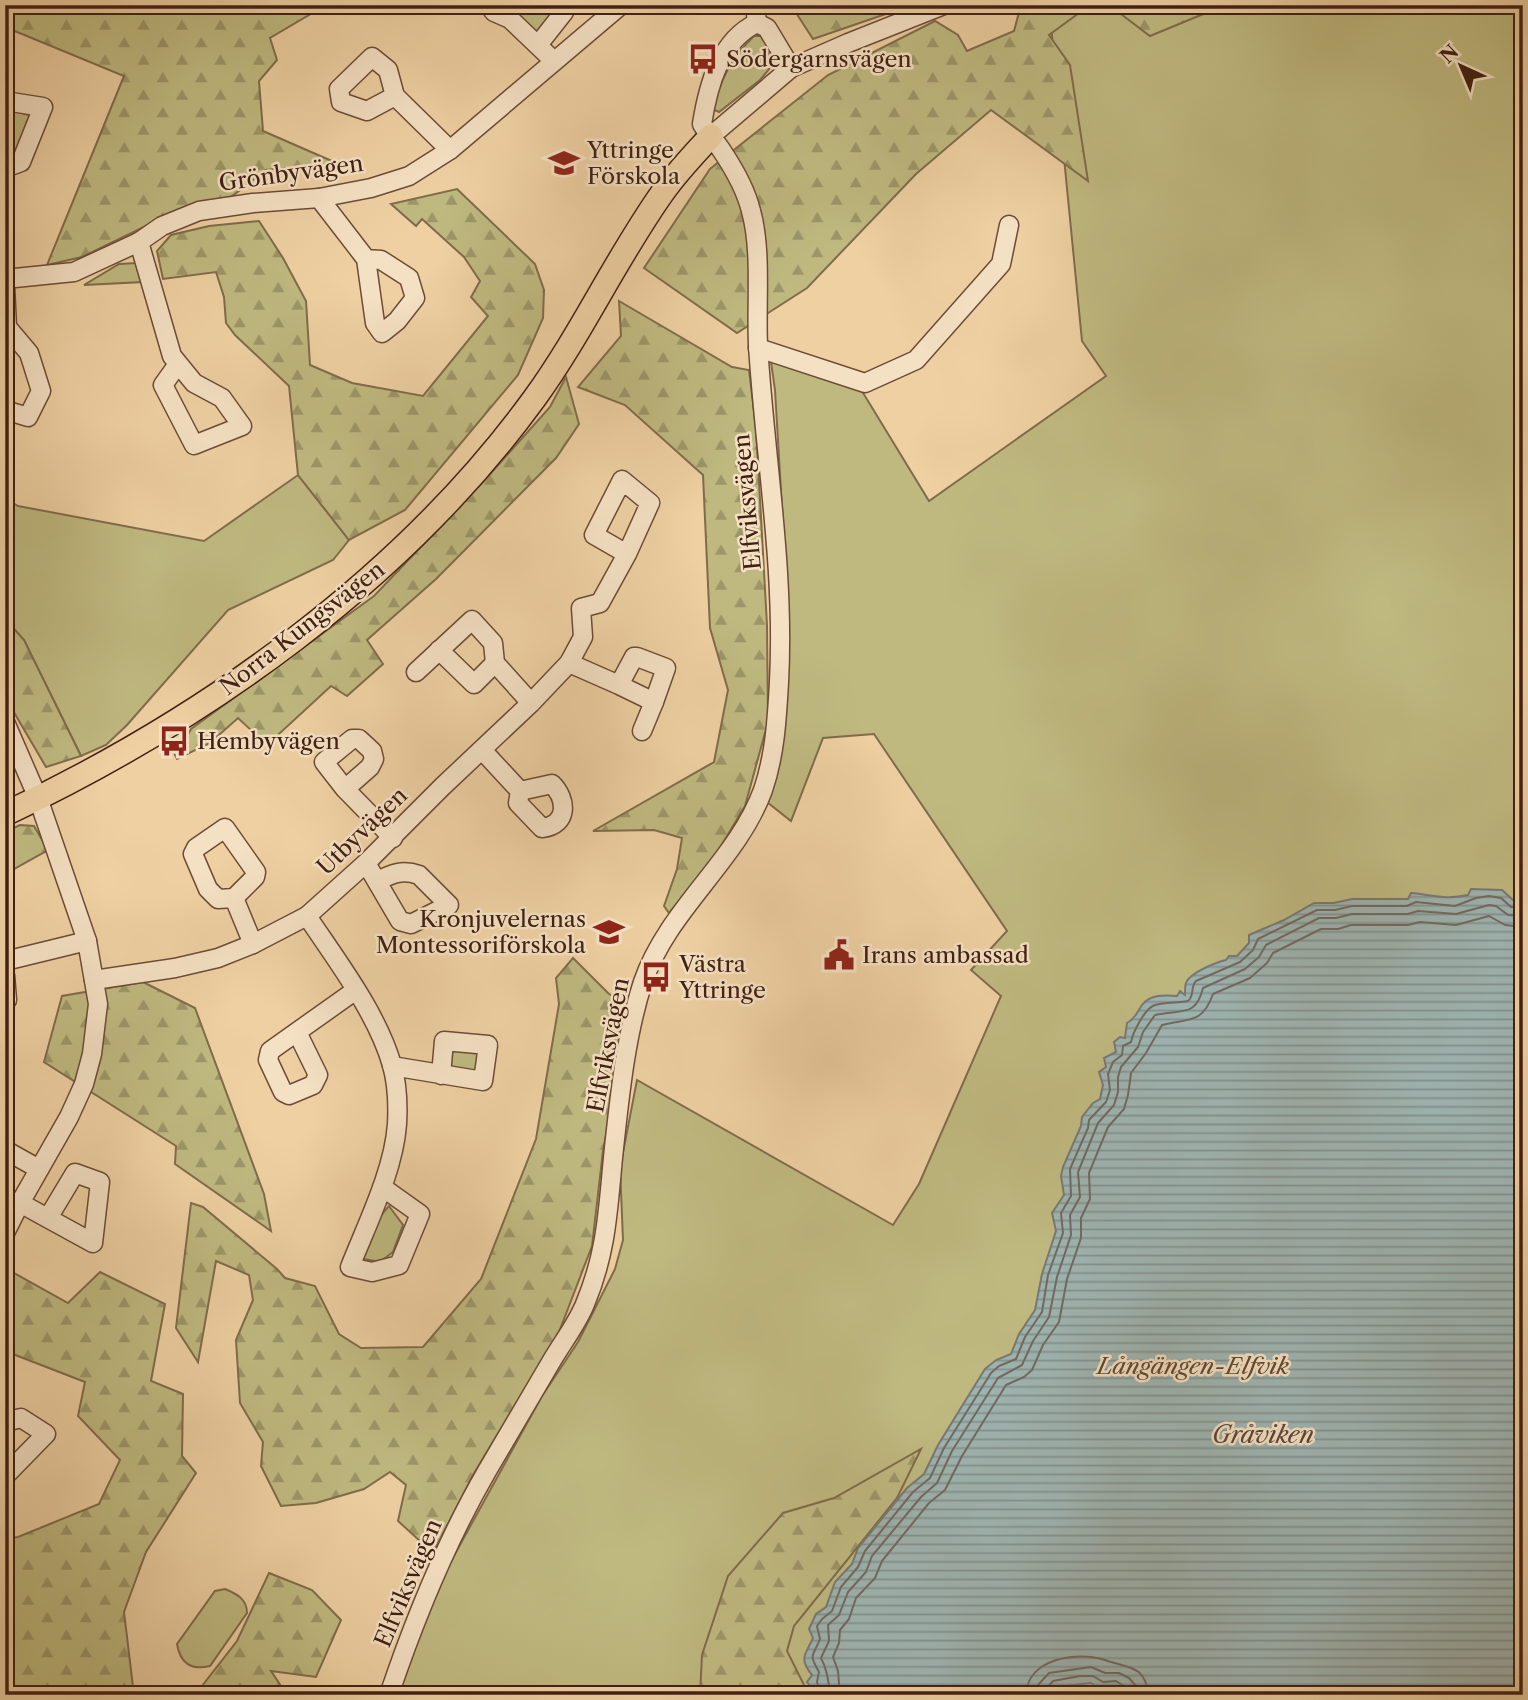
<svg xmlns="http://www.w3.org/2000/svg" width="1528" height="1700" font-family="'Libre Caslon Text',serif">
<defs>
<pattern id="forest-firs" width="22" height="20" patternUnits="userSpaceOnUse" patternTransform="scale(1.75)"><rect width="22" height="20" fill="#bfb980"/><path d="M5 1l3.5 6h-7zM16 11l3.5 6h-7z" fill="#9d9668"/></pattern>
<pattern id="water-rules" width="6" height="5" patternUnits="userSpaceOnUse" patternTransform="scale(1.75)"><rect width="6" height="5" fill="#9eb4b1"/><path d="M0 2.5h6" fill="none" stroke="#82928f"/></pattern>
</defs>
<rect width="100%" height="100%" fill="#eed0a2"/>
<filter id="stains"><feTurbulence type="fractalNoise" baseFrequency=".00286" numOctaves="4"/><feColorMatrix values="0 0 0 0 .2 0 0 0 0 .09 0 0 0 0 .02 0 0 0 .5 -.17"/></filter>
<radialGradient id="worn" r=".72"><stop offset=".6" stop-color="#630" stop-opacity="0"/><stop offset="1" stop-color="#630" stop-opacity=".3"/></radialGradient>
<!-- green -->
<g fill="#bfb980" stroke="#806c4a" stroke-width="2">
<path d="M498,5h56l5,7 -19,25 -20,-21z"/>
<path d="M1049,5h474v1690h-1126l25,-70 28,-62 92,-167 36,-54 37,-73 8,-29 -3,-72 17,-88 256,145 26,-41 82,-188 -30,-26 36,-39 -133,-197 -51,4 -32,83 -24,-19 15,-83 1,-194 -8,-135 -6,-42 85,30 75,123 177,-125 -24,-35z"/>
<path d="M754,36h9l5,8 2,24 -10,12 -41,32 -7,-3c10,-31 18,-50 42,-73z"/>
<path d="M5,108l27,8 -14,38 -13,10z"/>
<path d="M136,263l7,19 -59,3 35,-21z"/>
<path d="M298,475l51,65 -16,20 -105,50 -101,115 -21,20 -25,11 -57,-116 -19,-21v-121l13,8 186,35z"/>
<path d="M451,1047l26,1 4,5 -6,21 -27,-2z"/>
<path d="M389,1206l14,19 -10,27 -13,10 -16,-3 -3,-12 15,-26z"/>
<path d="M225,1589c12,5 22,10 22,24l-37,53c-20,5 -30,-4 -33,-22l38,-53z"/>
</g>
<!-- forest -->
<g fill="url(#forest-firs)" stroke="#806c4a" stroke-width="2">
<path d="M5,5h321l-56,33 7,22 -18,21 4,50 78,34 -1,10 -12,5 -30,-13 -32,3 -39,30 -79,25 -66,32 -35,8 77,-189 -119,-49z"/>
<path d="M791,5h121l-99,34z"/>
<path d="M1021,5h69l-41,30 21,30 18,116 -97,-71 -75,64 -109,114 -70,45 -93,-65 66,-99 118,-94 107,-54 23,14 9,16 47,-20z"/>
<path d="M1109,5h116l-75,31z"/>
<path d="M457,189l78,75 9,26 -1,28 -25,57 -113,135 -56,30 -51,-65 -9,-89 -54,-51 -9,-12 -2,-26 -8,-25 -53,7 -6,-28 14,-16 38,-9 50,-5 24,37 23,43 4,64 42,18 71,13 65,-80 -17,-19 9,-16 -16,-24 -42,-38 -6,7 -25,-22z"/>
<path d="M619,301l113,66 17,3 7,58 11,197 1,97 -23,84 -27,45 -49,62 -5,-7 13,-37 5,-31 -28,-8 -61,1 121,-69 14,-72 -18,-62 -7,-153 -78,-70 -47,-18 43,-51z"/>
<path d="M566,377l13,47 -23,34 -120,121 -69,61 16,24 -36,32 -16,-10 -64,59 -29,-27 -28,25 -33,16 -4,-8 11,-9 7,-13 183,-133 109,-114 67,-75z"/>
<path d="M5,619l19,21 57,116 -35,11 -41,-70z"/>
<path d="M20,825l14,1 14,24 -43,24v-42z"/>
<path d="M573,958l35,35 22,16 -27,142 -11,95 -33,86 -86,143 -40,78 -35,-32 8,-36 -16,-13 -26,17 -48,14 -35,3 -20,-40 2,-24 -23,-39 -4,-63 17,-40 -4,-25 -33,-14 -18,101 -22,-34 15,-125 12,4 74,62 8,9 30,8 24,48 22,14 62,-1 58,-68 55,-140 23,-135 -3,-26z"/>
<path d="M143,982l52,26 69,186 7,37 -96,-67 1,-18 -132,-84 18,-66z"/>
<path d="M5,1268l63,35 32,-31 65,32 -14,77 32,13 -1,62 14,17 -50,79 -22,60 10,83h-129v-156l13,-2 81,-33 21,-44 -42,-44 7,-34 -80,-31z"/>
<path d="M921,1449l-24,49 -103,128 -7,25 22,44h-109l2,-40 26,-79 55,-63 51,-15z"/>
<path d="M269,1573l43,17 29,30 -25,57 -45,-6 16,24h-92l42,-54z"/>
</g>
<!-- water -->
<path fill="url(#water-rules)" stroke="#797972" stroke-width="2" d="M1471,889l31,1 11,10h10v795h-396l-15,-7 -12,2 -9,-7 -34,4 -7,8h-233l-10,-13 5,-7c-14,-17 -6,-21 1,-37l-4,-9 7,-15 10,-7 9,-25 17,-18 6,-16 49,-60 17,-14 14,-29 47,-76 11,-9 15,-6 8,-20 16,-24 7,-36 14,-43 -4,-18 12,-18 -3,-19 2,-9 18,-41 1,-9 11,-14 7,-4 3,-14 -4,-13 7,-5 -2,-9 12,-6 -2,-10 6,-5 5,1 2,-15c9,-5 10,-11 15,-18 8,-11 23,-10 35,-9l3,-5 5,4c0,-2 0,-10 1,-12 3,-10 31,-21 40,-23l3,-4h8l12,-13v-8l35,-15 30,-17h20l18,-4h56l3,-6c23,2 33,7 57,2z"/>
<g fill="none" stroke-linecap="round" stroke-linejoin="round">
<!-- shore -->
<g stroke="#706a62" stroke-width="2">
<path d="M821,1695l-4,-13 2,-10c-11,-19 -6,-15 1,-33l-3,-13 5,-7 10,-8 9,-24 17,-20 7,-16 48,-59 17,-14 14,-30 47,-75 8,-7 17,-7 9,-22 17,-25 6,-37 15,-42 -2,-20 10,-17 -1,-27 18,-41 1,-8 17,-18 4,-12 -2,-16 5,-12 9,-7 1,-9 8,-4c2,-10 14,-34 24,-37 10,-3 23,-2 33,-4 7,-6 2,-14 8,-20l44,-19 13,-12 5,-11 59,-29h18l17,-4h55l9,-4 39,4 21,-8 13,-2 12,2 10,9h12"/>
<path d="M830,1695c-1,-13 -3,-26 -9,-37l8,-17 -1,-16 11,-10 9,-23 18,-20 6,-16 49,-59 16,-14 15,-32 46,-73 24,-13 11,-24 16,-24 8,-40 14,-42 -1,-20 10,-18 -2,-25 20,-49 16,-18 4,-13v-15l3,-10 17,-20 5,-15 12,-17c25,-6 41,3 48,-27l42,-19 14,-12 7,-12 53,-27h17l16,-4h56l10,-3 38,3 33,-9 7,1 12,9 15,1"/>
<path d="M840,1695l-2,-24 -5,-14 6,-14 1,-13 9,-11 7,-21 19,-20 7,-17 47,-58 16,-13 17,-34 44,-71 18,-8 8,-7 11,-25 16,-23 8,-43 14,-41v-20l9,-19 -1,-26 19,-46 16,-18 4,-14 3,-22 15,-20 16,-28c26,-7 40,0 51,-31l37,-16 17,-15 6,-10 48,-24h17l13,-4h57l12,-3 36,3 33,-9 16,9 18,2"/>
<path d="M1026,1695c1,-37 52,-44 79,-35 21,8 41,4 43,35"/>
<path d="M1036,1695l2,-10 11,-12 42,-6 14,6h14l10,5 7,8 1,9"/>
<path d="M1045,1695l1,-6 7,-8 27,-5h13l10,6 13,-1 11,7 1,7"/>
</g>
<!-- minor casing -->
<g stroke="#6c4c37" stroke-width="21">
<g id="minor">
<path d="M489,5l5,7 16,7 44,42"/>
<path d="M755,5l2,18"/>
<path d="M757,23l10,5 24,40"/>
<path d="M538,45l26,-33 -4,-7"/>
<path d="M395,96l-7,-26 -16,-13 -33,32 2,13 26,9 28,-15 55,54"/>
<path d="M5,101l38,6 -22,55 -16,6"/>
<path d="M711,136l80,-68 57,-25 96,-38"/>
<path d="M319,198l47,61 9,64 7,10 15,-12 18,-23 -6,-20 -28,-18 -15,-1"/>
<path d="M139,242l33,114 22,27 28,15 20,28 -48,19 -31,-60 15,-21"/>
<path d="M5,279l69,-7 65,-30 23,-16 37,-15 54,-8 66,-5 52,-10 38,-12 41,-26 171,-145"/>
<path d="M5,286l2,41 22,26 12,38 -13,26 -23,-7"/>
<path d="M758,348l107,35 51,-23 85,-96 8,-39"/>
<path d="M439,650l35,34 21,-21"/>
<path d="M569,663l50,22 35,17 12,-34 -29,-11h-3l-15,28"/>
<path d="M416,672l56,-52 21,23 2,20 36,40"/>
<path d="M5,722l33,76 49,143 11,63 -6,50 -8,30 -15,33 -49,86 -15,30"/>
<path d="M642,731l12,-29"/>
<path d="M482,750l38,41 -2,12 24,25c27,-3 25,-29 10,-44l-32,7"/>
<path d="M345,789l25,-22 4,-8 -2,-8 -13,-12h-7l-28,23 21,27 48,49"/>
<path d="M366,863l34,58 11,3 38,-19 -30,-30c-17,-6 -27,-1 -42,6"/>
<path d="M234,898l21,-21 1,-5 -31,-44 -29,20 -3,6 15,35 10,10 16,-1 19,46"/>
<path d="M307,916c30,45 70,97 85,149 5,18 6,41 5,59 -3,46 -30,100 -47,143l22,5 27,-7 21,-51 -38,-27"/>
<path d="M5,961l82,-20"/>
<path d="M5,975l2,25h-2"/>
<path d="M94,980l81,-12 43,-10 35,-14 54,-28 59,-53 77,-77 88,-83 38,-40 14,-26 -2,-29 19,-5 27,-49 23,-51 -28,-23 -28,55 33,19"/>
<path d="M297,1032l21,43 -5,10 -24,10 -6,-3 -15,-32 2,-9 86,-61"/>
<path d="M392,1066l91,15 5,-36 -44,-4 -3,34"/>
<path d="M5,1150l34,19"/>
<path d="M20,1203l73,40 7,-61 -25,-9 -27,45"/>
<path d="M5,1422l16,-4 25,16 -41,42"/>
<path d="M389,1695c26,-77 57,-153 98,-224 21,-36 43,-73 64,-109 11,-19 26,-38 34,-58 23,-55 23,-99 29,-156 6,-55 12,-114 29,-166 25,-73 94,-121 120,-192 12,-35 14,-72 16,-108 6,-113 -14,-224 -21,-337 -2,-41 4,-95 -7,-134 -5,-21 -17,-42 -29,-60 -6,-10 -15,-17 -20,-27 6,-38 18,-84 55,-101"/>
</g>
</g>
<!-- major casing -->
<g stroke="#412013" stroke-width="26">
<path id="major" d="M5,814c201,-95 397,-234 529,-415 48,-66 82,-141 129,-207 14,-20 31,-38 48,-56"/>
</g>
<!-- minor -->
<use href="#minor" stroke="#f4e0c3" stroke-width="18"/>
<!-- major -->
<use href="#major" stroke="#eed0a2" stroke-width="23"/>
</g>
<!-- icons -->
<defs>
<g id="bus-bare" transform="scale(2.415)"><path d="M-5-6H5V4H4V6H2V4H-2V6H-4V4H-5ZM-3.5-4V0h7V-4ZM-3.5 1.2v1.5H-2V1.2ZM2 1.2v1.5H3.5V1.2Z" fill="#8f2418" stroke="#f4e0c3" stroke-width="2.5" paint-order="stroke"/></g>
<g id="school-bare" transform="scale(2.415)"><path d="M0-5L7-2L0 1L-7-2ZM-4 1L0 2.5L4 1V4Q0 6-4 4Z" fill="#8f2418" stroke="#f4e0c3" stroke-width="2.5" paint-order="stroke"/></g>
<g id="civic-bare" transform="scale(2.415)"><path d="M-.6-6.5H3V-4.5H.6V-3L4-1V1h2V6H-6V1h2V-1L-.6-3ZM-1.2 2.5V6h2.4V2.5Z" fill="#8f2418" stroke="#f4e0c3" stroke-width="2.5" paint-order="stroke"/></g>
</defs>
<g fill-rule="evenodd">
<use href="#bus-bare" x="703" y="59"/>
<use href="#school-bare" x="564" y="163"/>
<use href="#bus-bare" x="174" y="741"/>
<use href="#school-bare" x="609" y="932"/>
<use href="#civic-bare" x="839" y="955"/>
<use href="#bus-bare" x="656" y="977"/>
</g>
<g text-anchor="middle" stroke-width="5" stroke-linejoin="round" paint-order="stroke">
<!-- poi labels -->
<g font-size="23" fill="#412013" stroke="#f4e0c3" text-anchor="start">
<text x="726" y="67">Södergarnsvägen</text>
<text x="587" y="158">Yttringe<tspan x="587" dy="26">Förskola</tspan></text>
<text x="197" y="749">Hembyvägen</text>
<text x="586" y="927" text-anchor="end">Kronjuvelernas<tspan x="586" dy="26">Montessoriförskola</tspan></text>
<text x="862" y="963">Irans ambassad</text>
<text x="679" y="972">Västra<tspan x="679" dy="26">Yttringe</tspan></text>
</g>
<!-- street labels -->
<g font-size="23" fill="#412013" stroke="#f4e0c3">
<text transform="translate(291 173) rotate(-8)" y="8">Grönbyvägen</text>
<text transform="translate(747 502) rotate(-95)" y="8">Elfviksvägen</text>
<text transform="translate(302 628) rotate(-38)" y="8">Norra Kungsvägen</text>
<text transform="translate(362 831) rotate(-44)" y="8">Utbyvägen</text>
<text transform="translate(608 1045) rotate(-79)" y="8">Elfviksvägen</text>
<text transform="translate(408 1583) rotate(-67)" y="8">Elfviksvägen</text>
</g>
<!-- park labels -->
<g font-size="23" font-style="italic" fill="#60462e" stroke="#f4e0c3">
<text x="1193" y="1374">Långängen-Elfvik</text>
</g>
<!-- water labels -->
<g font-size="24" font-style="italic" fill="#58453a" stroke="#f4e0c3">
<text x="1263" y="1443">Gråviken</text>
</g>
</g>
<!-- margin -->
<rect width="1528" height="1700" fill="none" stroke="#eed0a2" stroke-width="28"/>
<rect x="7" y="7" width="1514" height="1686" fill="none" stroke="#412013" stroke-width="3.5"/>
<rect x="14" y="14" width="1500" height="1672" fill="none" stroke="#412013" stroke-width="2"/>
<!-- north arrow -->
<g transform="translate(1461 66) rotate(316)" stroke="#f4e0c3" stroke-width="5" paint-order="stroke">
<path d="M0-5L12 26L0 18L-12 26Z" fill="#412013"/>
<text y="-10" font-size="19" font-weight="bold" text-anchor="middle" fill="#412013">N</text>
</g>
<rect width="100%" height="100%" filter="url(#stains)"/>
<rect width="100%" height="100%" fill="url(#worn)"/>
</svg>
